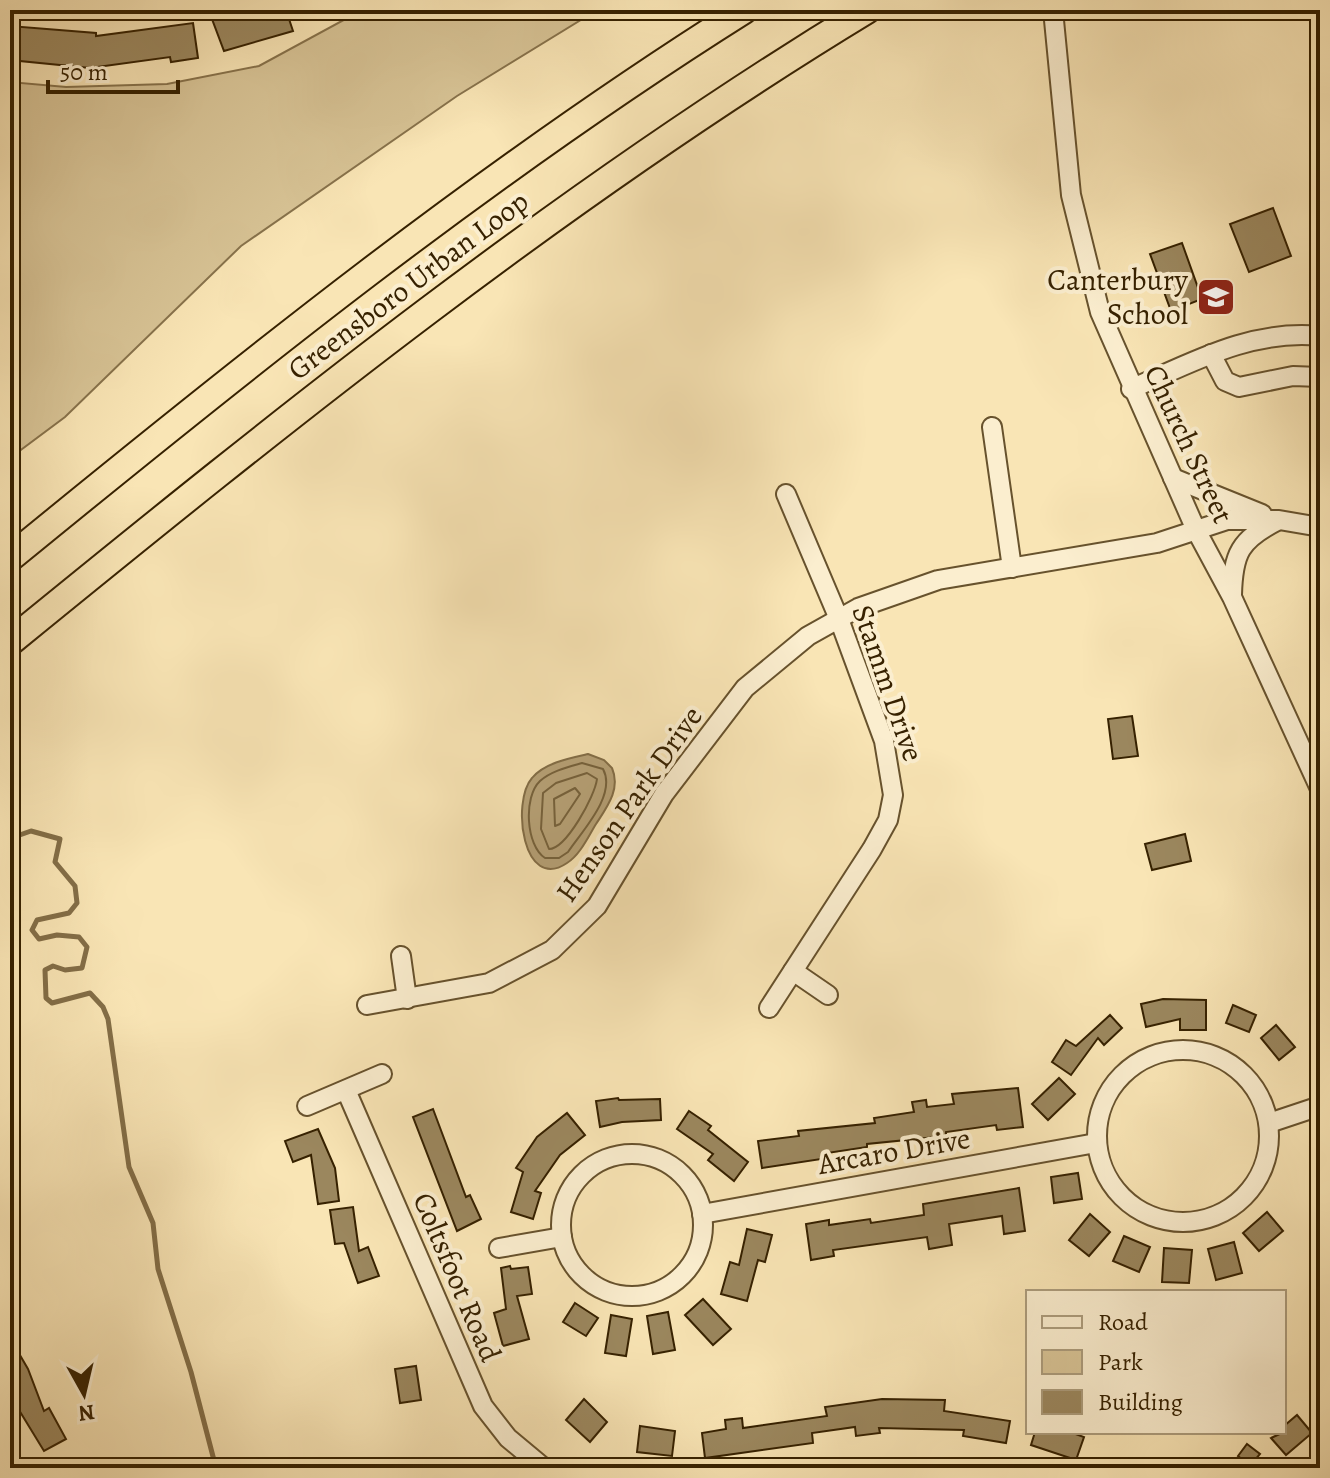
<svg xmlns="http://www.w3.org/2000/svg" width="1330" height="1478" font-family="Alegreya,serif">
<rect width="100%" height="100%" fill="#f9e5b5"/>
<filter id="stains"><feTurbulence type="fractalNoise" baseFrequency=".0025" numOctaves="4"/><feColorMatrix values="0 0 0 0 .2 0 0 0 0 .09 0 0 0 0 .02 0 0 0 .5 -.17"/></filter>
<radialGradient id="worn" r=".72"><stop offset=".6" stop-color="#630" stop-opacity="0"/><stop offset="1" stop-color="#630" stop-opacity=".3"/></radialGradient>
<!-- green -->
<path fill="#d8c496" stroke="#87724b" stroke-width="2" d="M362,10h235l-140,86 -216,150 -176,171 -55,41v-376l56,5 101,-3 92,-18z"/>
<!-- water -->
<path fill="#b7a277" stroke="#836e47" stroke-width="2" d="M588,754l16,6 8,8c9,21 -5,39 -16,56 -8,13 -16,31 -29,39 -44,30 -56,-61 -35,-85 12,-15 38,-20 56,-24z"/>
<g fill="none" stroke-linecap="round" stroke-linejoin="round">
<!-- shore -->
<g stroke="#76623c" stroke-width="2">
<path d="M582,763l21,6c14,26 -21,62 -35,83l-9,6h-14c-19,-12 -22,-61 -5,-77 11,-10 28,-14 42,-18z"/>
<path d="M587,773l10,6c-2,17 -31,70 -48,70l-8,-20 2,-36 13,-10z"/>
<path d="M575,788l5,6 -20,30 -5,2 -1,-27z"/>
</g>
<!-- stream -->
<path stroke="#836e47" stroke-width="5" d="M10,834l4,3 17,-6 29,8 -5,23 20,24 2,17 -8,10 -32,7 -5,10 7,9 18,-4 22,2 8,10 -5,21 -17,2 -12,-4 -8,4 1,28 6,5 38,-10 13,14 5,12 21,148 24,56 5,46 33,103 25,96"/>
</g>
<!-- building -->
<g fill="#9b875e" stroke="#362100" stroke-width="2">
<path d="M238,10h48l7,21 -69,20 -12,-32z"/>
<path d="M193,23l5,35 -27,4 -1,-5 -80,11 -80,-8v-34l86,7v3z"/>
<path d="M1273,208l18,48 -42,16 -19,-48z"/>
<path d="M1182,243l20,56 -31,12 -21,-57z"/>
<path d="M1132,716l6,40 -25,3 -5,-40z"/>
<path d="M1185,834l6,27 -39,9 -7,-26z"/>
<path d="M1163,999l43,1v30h-26v-11l-34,8 -5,-23z"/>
<path d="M1233,1005l23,10 -7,17 -23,-9z"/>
<path d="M1110,1015l12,13 -18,17 -6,-7 -27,37 -19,-13 14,-22 10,6z"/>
<path d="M1276,1025l19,22 -16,13 -18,-22z"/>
<path d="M1059,1078l16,16 -27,26 -16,-16z"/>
<path d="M1018,1088l5,39 -26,3 -1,-5 -50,7v4l-79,8v3l-40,6 1,5 -66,10 -4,-27 41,-5 -1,-5 77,-8 -1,-5 40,-6 -2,-10 14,-2 1,7 27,-3 -2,-10z"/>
<path d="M618,1098l1,2 41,-1 1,21 -39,2 -22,5 -4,-26z"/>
<path d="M433,1109l33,88 4,-2 11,24 -24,12 -44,-114z"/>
<path d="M689,1111l22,15 -3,4 40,32 -14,19 -26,-21 5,-6 -36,-25z"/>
<path d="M567,1113l18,22 -25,20 -25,36 6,2 -8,26 -22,-7 12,-40 -7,-4 21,-31z"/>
<path d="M318,1129l17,39 4,33 -21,3 -7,-49 -18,7 -8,-21z"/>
<path d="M1078,1173l4,26 -28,4 -3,-26z"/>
<path d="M1019,1188l6,43 -21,3 -2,-18 -53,8 3,21 -23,4 -2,-12 -94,13 1,6 -23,4 -5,-36 23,-4v5l41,-6 1,4 53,-8 -1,-11z"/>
<path d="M353,1207l6,44 9,-4 11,29 -21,7 -14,-40 -9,1 -5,-34z"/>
<path d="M1267,1212l16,19 -24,20 -16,-18z"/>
<path d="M1090,1214l20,18 -21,24 -20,-16z"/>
<path d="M747,1229l25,6 -7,27 -7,-2 -11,41 -26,-7 9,-32 9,3z"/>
<path d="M1124,1236l26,11 -11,25 -26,-11z"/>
<path d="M1234,1242l8,31 -26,7 -8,-31z"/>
<path d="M1164,1248l28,2 -3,33 -27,-1z"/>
<path d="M510,1266l1,3 17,-2 4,27 -15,2 12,43 -26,7 -9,-33 12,-4 -5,-41z"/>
<path d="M703,1299l28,30 -18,16 -28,-30z"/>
<path d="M575,1303l23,15 -12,18 -23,-14z"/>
<path d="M668,1312l7,38 -22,4 -6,-38z"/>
<path d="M611,1315l21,4 -6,37 -21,-3z"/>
<path d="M10,1338l18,31 16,42 5,-3 17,31 -22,12 -25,-41 -9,-22z"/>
<path d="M416,1366l5,34 -21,3 -5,-34z"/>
<path d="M584,1399l23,23 -17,20 -24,-22z"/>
<path d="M882,1399l63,1 -1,11 66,10 -4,22 -43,-7 1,-6 -85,-2 1,5 -24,3 -1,-9 -43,6 1,10 -108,15 -3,-25 24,-4 -1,-9 17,-2 1,10 84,-12 -2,-9z"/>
<path d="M1297,1415l15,18 -26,22 -15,-17 13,-6v-6z"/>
<path d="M640,1426l35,5 -3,25 -35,-4z"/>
<path d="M1035,1432h35l14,5 -8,23 -45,-15z"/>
<path d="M1247,1444l13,10 -10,12 -12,-10z"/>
</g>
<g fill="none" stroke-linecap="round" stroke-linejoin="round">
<!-- minor casing -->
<g stroke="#67522d" stroke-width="22">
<g id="minor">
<path d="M1053,10l18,185 29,117 96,218 36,67 88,192"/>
<path d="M1211,354l14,27 14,6 54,-11 27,1"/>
<path d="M1131,389c62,-27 120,-60 189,-53"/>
<path d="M992,427l20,141"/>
<path d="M1173,478l89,36"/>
<path d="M1232,595c1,-42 8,-55 45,-74"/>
<path d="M401,956l6,43"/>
<path d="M793,971l35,24"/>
<path d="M367,1005l122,-22 63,-33 45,-44 67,-112 81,-106 63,-52 50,-28 80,-28 219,-37 70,-23h52l41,7"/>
<path d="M769,1008l103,-159 16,-29 5,-25 -9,-54 -45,-122 -53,-125"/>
<circle cx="1183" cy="1136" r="86"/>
<path d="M346,1090l137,316 25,32 36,30"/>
<path d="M307,1106l75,-32"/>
<path d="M1269,1123l51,-17"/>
<circle cx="632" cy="1225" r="71"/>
<path d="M702,1214l394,-71"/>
<path d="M499,1248l63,-11"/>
</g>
</g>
<!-- highway casing -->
<g stroke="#362100" stroke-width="30">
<g id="highway">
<path d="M10,558c237,-194 475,-385 734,-548"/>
<path d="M10,642c276,-225 552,-447 857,-632"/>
</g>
</g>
<!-- minor -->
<use href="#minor" stroke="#fbeecf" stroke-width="18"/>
<!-- highway -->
<use href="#highway" stroke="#f9e5b5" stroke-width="26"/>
</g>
<!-- icons -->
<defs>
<g id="school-square" transform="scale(2)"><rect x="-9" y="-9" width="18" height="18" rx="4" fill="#8f2418" stroke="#fbeecf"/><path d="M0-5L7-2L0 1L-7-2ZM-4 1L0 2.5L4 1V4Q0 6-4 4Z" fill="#fff"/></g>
</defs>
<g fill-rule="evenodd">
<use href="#school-square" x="1216" y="297"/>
</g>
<g text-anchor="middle" stroke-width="8" stroke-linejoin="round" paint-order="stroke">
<!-- poi labels -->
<g font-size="30" fill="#362100" stroke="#fbeecf" text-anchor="end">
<text x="1188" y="290">Canterbury<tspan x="1188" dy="34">School</tspan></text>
</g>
<!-- street labels -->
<g font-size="30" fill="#362100" stroke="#fbeecf">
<text transform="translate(408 285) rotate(-37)" y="10">Greensboro Urban Loop</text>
<text transform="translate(1189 444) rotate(65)" y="10">Church Street</text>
<text transform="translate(888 683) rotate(71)" y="10">Stamm Drive</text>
<text transform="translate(629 804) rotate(-55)" y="10">Henson Park Drive</text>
<text transform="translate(894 1151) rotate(-10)" y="10">Arcaro Drive</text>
<text transform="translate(457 1277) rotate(67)" y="10">Coltsfoot Road</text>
</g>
</g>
<!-- margin -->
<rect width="1330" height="1478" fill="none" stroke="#f9e5b5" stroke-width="40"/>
<rect x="12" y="12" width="1306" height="1454" fill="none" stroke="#362100" stroke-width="4"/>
<rect x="20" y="20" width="1290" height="1438" fill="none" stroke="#362100" stroke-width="2"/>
<!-- legend -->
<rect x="1026" y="1290" width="260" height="144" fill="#fbeecf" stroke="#ac9c7c" stroke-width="2"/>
<rect x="1042" y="1316" width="40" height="12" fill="#fbeecf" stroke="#ac9c7c" stroke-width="2"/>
<text x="1098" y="1330" font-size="24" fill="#362100">Road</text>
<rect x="1042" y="1350" width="40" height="24" fill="#d8c496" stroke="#ac9c7c" stroke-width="2"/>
<text x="1098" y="1370" font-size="24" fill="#362100">Park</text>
<rect x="1042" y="1390" width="40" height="24" fill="#9b875e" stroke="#ac9c7c" stroke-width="2"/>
<text x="1098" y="1410" font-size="24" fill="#362100">Building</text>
<!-- north arrow -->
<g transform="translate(84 1394) rotate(172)" stroke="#fbeecf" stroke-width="6" paint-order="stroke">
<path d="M0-6L14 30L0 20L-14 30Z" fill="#362100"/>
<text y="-12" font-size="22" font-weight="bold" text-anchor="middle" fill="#362100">N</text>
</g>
<!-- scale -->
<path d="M48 80v12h130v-12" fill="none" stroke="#362100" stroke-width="4"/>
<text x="60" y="80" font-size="24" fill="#362100" stroke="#fbeecf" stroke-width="6" paint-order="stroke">50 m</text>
<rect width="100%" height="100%" filter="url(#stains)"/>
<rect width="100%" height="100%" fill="url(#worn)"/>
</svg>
